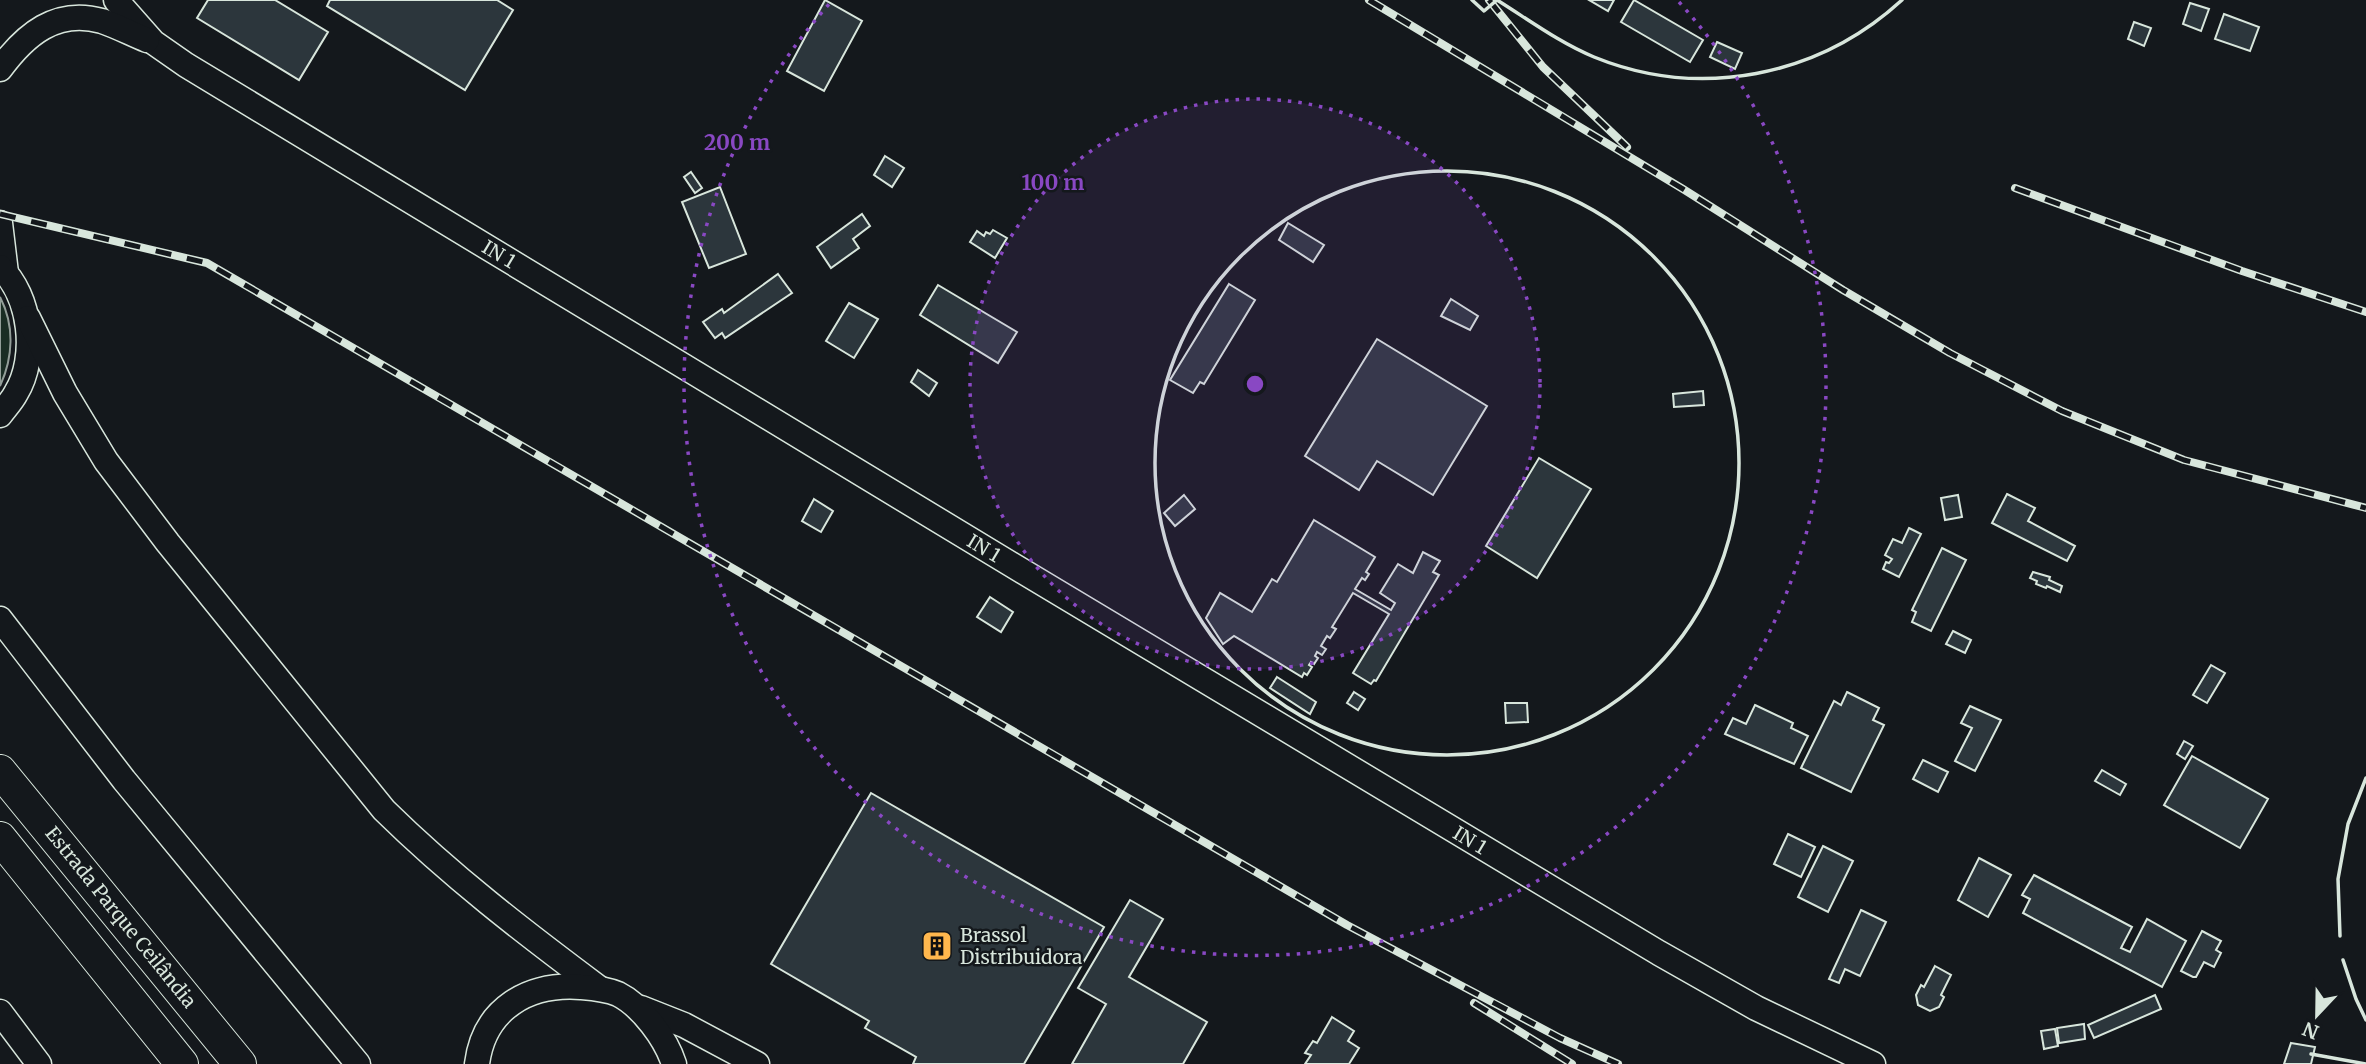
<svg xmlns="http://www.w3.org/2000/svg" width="2366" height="1064" font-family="Merriweather,serif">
<rect width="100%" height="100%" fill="#14181c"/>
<!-- green -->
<path fill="#1a2d24" stroke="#939e99" stroke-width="2" d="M0,297c15,29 13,61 0,89z"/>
<!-- building -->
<g fill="#2c363c" stroke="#d8e6dc" stroke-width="2">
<path d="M208,0h67l53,32 -29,48 -102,-62z"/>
<path d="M330,0h167l16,10 -48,80 -138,-84z"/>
<path d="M825,0l37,21 -38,70 -37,-20z"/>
<path d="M1589,0h25l-6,11z"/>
<path d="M1634,0l69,40 -13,22 -69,-40z"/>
<path d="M2190,3l19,6 -8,22 -18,-7z"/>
<path d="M2224,14l35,13 -9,24 -35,-12z"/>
<path d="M2134,22l17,6 -7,18 -16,-7z"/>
<path d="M1717,42l25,11 -7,16 -25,-12z"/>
<path d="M885,156l19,12 -12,19 -18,-12z"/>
<path d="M691,172l11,16 -7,5 -11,-16z"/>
<path d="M720,187l26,67 -37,14 -27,-66z"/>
<path d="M862,214l8,12 -17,13 6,9 -28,20 -14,-21z"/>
<path d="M1288,223l36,22 -11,17 -34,-22z"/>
<path d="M993,230l14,8 -12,20 -25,-16 7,-11 7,5 2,-4 4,2z"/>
<path d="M778,274l14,19 -67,45 -3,-5 -7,5 -12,-16 19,-13 2,4z"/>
<path d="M1229,284l26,16 -51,84 -4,-2 -7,11 -23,-13z"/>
<path d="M938,285l79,47 -19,31 -78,-48z"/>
<path d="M1451,299l27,17 -8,14 -29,-14z"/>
<path d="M849,303l29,16 -24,39 -28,-17z"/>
<path d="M1377,339l110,67 -54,89 -56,-34 -18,29 -54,-34z"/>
<path d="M918,370l19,13 -8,13 -18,-14z"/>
<path d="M1703,391l1,14 -30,2 -1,-13z"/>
<path d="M1539,458l52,31 -54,89 -51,-32z"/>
<path d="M2007,494l28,14 -7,13 47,25 -8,15 -75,-38z"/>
<path d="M1184,495l11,14 -20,17 -11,-13z"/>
<path d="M1958,495l4,22 -17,3 -4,-22z"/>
<path d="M814,499l19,12 -12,21 -19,-11z"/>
<path d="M1314,520l61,37 -9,15 3,2 -4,6 -3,-2 -7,11 36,21 4,-7 -15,-10 18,-29 15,9 10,-21 17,9 -7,11 6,3 -63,106 -2,-1 -3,4 -18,-11 36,-59 -36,-21 -21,34 4,2 -6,9 -3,-2 -6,10 5,3 -4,6 -5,-3 -2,4 3,2 -4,6 -3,-2 -2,3 3,2 -5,8 -3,-2 -2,4 -68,-41 -11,8 -17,-26 14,-25 32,19 20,-33 5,3z"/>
<path d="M1909,528l12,6 -22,43 -16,-8 3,-7 3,1 3,-4 -7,-4 8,-16 9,4z"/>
<path d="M1942,548l24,12 -35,71 -19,-9 4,-10 -4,-2z"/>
<path d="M2033,572l17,5 -1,3 13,6 -2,6 -13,-6 -1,2 -10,-4 1,-3 -7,-3z"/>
<path d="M990,597l23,15 -12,20 -24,-15z"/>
<path d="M1953,631l18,9 -6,13 -19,-9z"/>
<path d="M2211,665l14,8 -18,30 -14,-8z"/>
<path d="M1277,677l39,25 -6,12 -40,-26z"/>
<path d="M1354,692l11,7 -7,11 -11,-7z"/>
<path d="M1847,692l32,16 -6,12 11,5 -33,67 -50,-24 33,-67 7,4z"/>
<path d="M1505,703h22l1,19 -22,1z"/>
<path d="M1755,705l38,18 -2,5 17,8 -14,28 -69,-30 8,-16 13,6z"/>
<path d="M1970,706l31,14 -26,51 -20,-10 17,-33 -11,-5z"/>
<path d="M2184,741l9,5 -8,13 -8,-5z"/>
<path d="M2192,756l76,43 -28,49 -76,-43z"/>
<path d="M1923,760l25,12 -10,20 -25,-13z"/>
<path d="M2102,770l24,14 -6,11 -25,-14z"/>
<path d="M871,793l233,134 -80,137h-111l3,-7 -51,-29 4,-7 -98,-57z"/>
<path d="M1788,834l27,13 -14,30 -27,-13z"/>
<path d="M1823,846l30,15 -25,51 -30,-15z"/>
<path d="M1979,858l32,17 -23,42 -30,-17z"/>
<path d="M2034,875l98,52 -11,21 9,4 17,-33 39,22 -24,46 -139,-74 7,-14 -8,-4z"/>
<path d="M1130,900l33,19 -34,58 78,45 -24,42h-111l34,-60 -28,-16z"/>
<path d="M1861,910l25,12 -26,54 -15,-7 -6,14 -10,-4z"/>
<path d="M2202,931l19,10 -5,9 5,3 -7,14 -10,-5 -8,15h-3l-12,-6z"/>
<path d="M1935,966l16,9 -10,20 3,2 -5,10 -9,4 -12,-6 -2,-10 5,-10 3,2z"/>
<path d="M2155,995l6,14 -67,29 -6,-13z"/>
<path d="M1332,1017l22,14 -6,10 11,7 -10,16h-44l6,-9 -6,-2 8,-12 4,2z"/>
<path d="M2084,1024l1,15 -26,4 -2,-15z"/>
<path d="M2055,1029l3,17 -14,3 -3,-18z"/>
<path d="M2291,1043l24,4 -4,17h-27z"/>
</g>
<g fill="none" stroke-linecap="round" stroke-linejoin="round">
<!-- secondary casing -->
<g stroke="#d8e6dc" stroke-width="27">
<g id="secondary">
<path d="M116,0l37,42 33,23 813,492 660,396 97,55 117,56"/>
<path d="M0,69c25,-34 56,-61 102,-48 15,5 30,13 45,19"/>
<path d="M0,223l6,50"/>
<path d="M0,267c31,29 38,90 16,126 -4,8 -11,15 -16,22"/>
<path d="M28,318l37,75 41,68 62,82 216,267c67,66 140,122 215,178"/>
<path d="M0,619l124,161 234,284"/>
<path d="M641,1008l43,17 73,39"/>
<path d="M0,1012l39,52"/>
<path d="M477,1064c7,-56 52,-81 104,-77 12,1 25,2 37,7 24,12 48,45 56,70"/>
</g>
</g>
<!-- highway casing -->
<g stroke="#d8e6dc" stroke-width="34">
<g id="highway">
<path d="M0,771l240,293"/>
<path d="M0,838l182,226"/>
</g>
</g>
<!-- secondary -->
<use href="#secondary" stroke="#14181c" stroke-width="24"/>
<!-- highway -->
<use href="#highway" stroke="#14181c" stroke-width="32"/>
<!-- rail casing -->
<g stroke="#d8e6dc" stroke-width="8">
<g id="rail">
<path d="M1369,0l314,189 160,101 107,63 112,58 122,49 182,48"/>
<path d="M1489,0l54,67 84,80"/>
<path d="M2015,188l227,83 124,41"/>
<path d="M0,214l207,49 1140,662 213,113 58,26"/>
<path d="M1474,1003l98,61"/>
</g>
</g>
<!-- rail -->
<use href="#rail" stroke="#14181c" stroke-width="5" stroke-dasharray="16" stroke-linecap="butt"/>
<!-- wall -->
<g stroke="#d8e6dc" stroke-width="3.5">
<path d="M1472,0l12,11 13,-11c32,20 63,43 97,57 106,43 224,20 308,-57"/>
<circle cx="1447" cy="463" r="292"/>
<path d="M2340,936l-2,-57 10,-55 18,-46"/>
<path d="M2343,960l13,39 10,21"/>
<path d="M2311,1054l55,10"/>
</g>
</g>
<!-- distance rings -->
<circle cx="1255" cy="384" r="285" fill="#8948c3" fill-opacity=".12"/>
<g fill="none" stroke="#8948c3" stroke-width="3.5" stroke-dasharray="3.5 7">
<circle cx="1255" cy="384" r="285"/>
<path d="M1679 2A571 571 0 1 1 831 2"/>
</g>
<!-- icons -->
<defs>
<g id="building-square" transform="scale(1.575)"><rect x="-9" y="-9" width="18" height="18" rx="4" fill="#ffb74d" stroke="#14181c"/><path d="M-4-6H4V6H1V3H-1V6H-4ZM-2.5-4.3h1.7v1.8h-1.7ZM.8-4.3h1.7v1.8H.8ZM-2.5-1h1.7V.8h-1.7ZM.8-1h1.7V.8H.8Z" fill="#111"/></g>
</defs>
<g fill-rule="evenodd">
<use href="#building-square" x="937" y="946"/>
</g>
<g text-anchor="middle" stroke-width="5" stroke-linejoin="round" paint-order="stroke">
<!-- street labels -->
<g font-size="19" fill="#d8e6dc" stroke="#14181c">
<text transform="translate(499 254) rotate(31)" y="7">IN 1</text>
<text transform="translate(984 548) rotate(31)" y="7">IN 1</text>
<text transform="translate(1470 840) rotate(31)" y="7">IN 1</text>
<text transform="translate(121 917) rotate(51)" y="7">Estrada Parque Ceilândia</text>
</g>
<!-- poi labels -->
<g font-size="19" fill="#d8e6dc" stroke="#14181c" text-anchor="start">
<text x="960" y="942">Brassol<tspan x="960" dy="22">Distribuidora</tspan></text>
</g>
</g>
<circle cx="1255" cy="384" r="10" fill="#8948c3" stroke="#14181c" stroke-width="3.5"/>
<g font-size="21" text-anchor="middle" font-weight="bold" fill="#8948c3" stroke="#14181c" stroke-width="5" stroke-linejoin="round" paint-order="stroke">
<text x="737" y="150">200 m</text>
<text x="1053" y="190">100 m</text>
</g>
<!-- north arrow -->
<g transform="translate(2317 1015) rotate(202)" stroke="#14181c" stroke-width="5" paint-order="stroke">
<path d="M0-5L12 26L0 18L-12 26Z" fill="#d8e6dc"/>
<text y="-10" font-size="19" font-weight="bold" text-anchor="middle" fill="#d8e6dc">N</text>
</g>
</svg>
